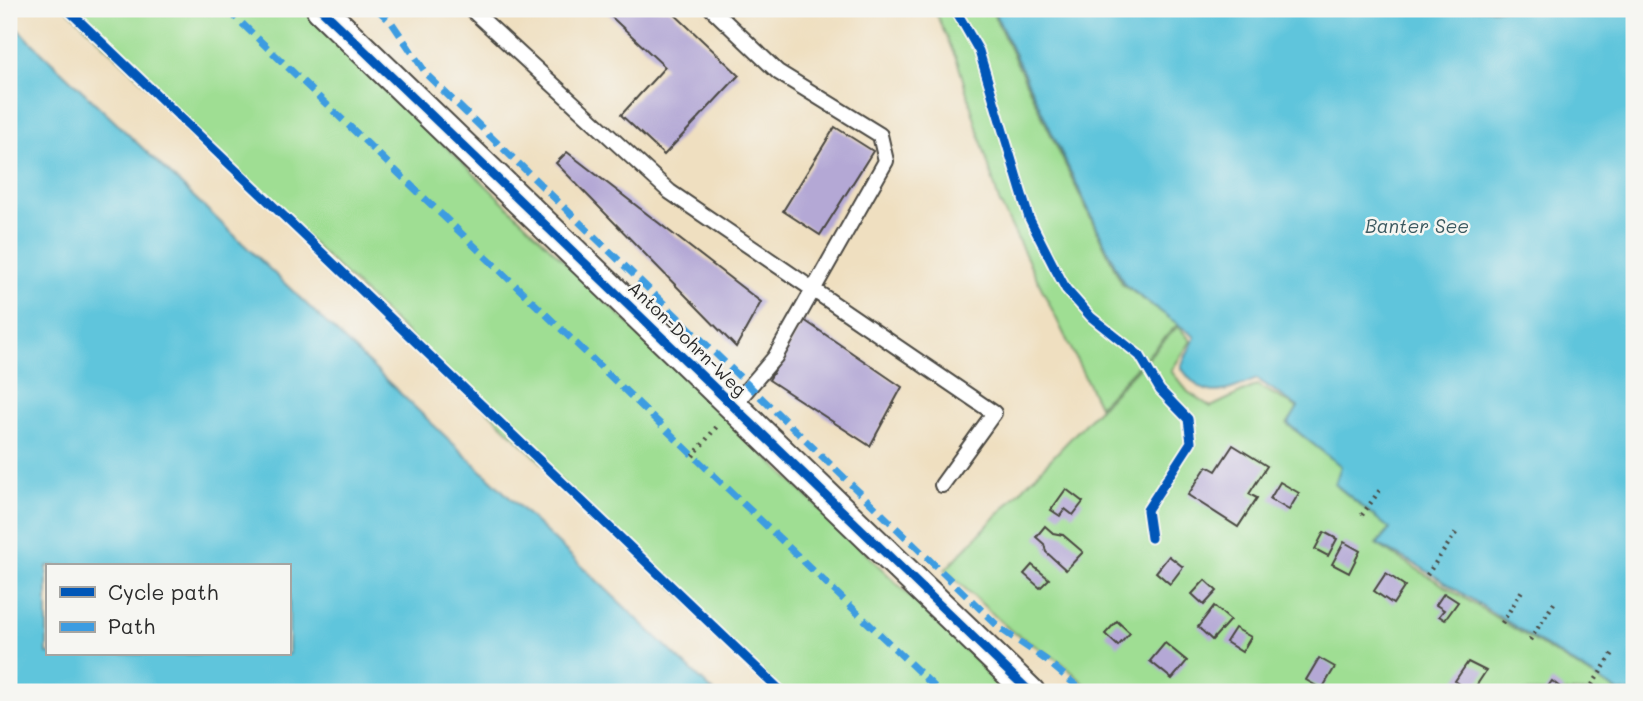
<svg xmlns="http://www.w3.org/2000/svg" width="1643" height="701" font-family="Mali,sans-serif">
<rect width="100%" height="100%" fill="#f6f6f2"/>
<filter id="ink" filterUnits="userSpaceOnUse"><feTurbulence type="fractalNoise" baseFrequency=".0143" numOctaves="2"/><feDisplacementMap in="SourceGraphic" scale="14" xChannelSelector="R" yChannelSelector="G"/><feConvolveMatrix kernelMatrix="1 2 1 2 8 2 1 2 1" color-interpolation-filters="sRGB"/></filter>
<filter id="wash" filterUnits="userSpaceOnUse"><feTurbulence type="fractalNoise" baseFrequency=".00686" numOctaves="4" result="noise"/><feDisplacementMap in="SourceGraphic" scale="28" xChannelSelector="R" yChannelSelector="G"/><feGaussianBlur stdDeviation="1.57" result="paint"/><feColorMatrix in="noise" values="0 0 0 0 0 0 0 0 0 0 0 0 0 0 0 0 0 1.4 0 .05"/><feComposite in="paint" operator="in"/></filter>
<g filter="url(#wash)">
<rect width="100%" height="100%" fill="#efdfc0"/>
<!-- green -->
<g fill="#9fde93" stroke="#65845f" stroke-width="2">
<path d="M67,9h237l705,683h-227z"/>
<path d="M934,9h57l131,275 56,40 -79,82 -100,-205 -41,-138z"/>
<path d="M1178,326l13,15 -20,30 17,21 23,15 46,-22 41,23 -11,16 54,42 -6,19 55,44 -14,15 242,148h-525l-32,-30 -51,-32 -65,-60z"/>
</g>
<!-- water -->
<g fill="#5fc5dc" stroke="#457884" stroke-width="2" fill-rule="evenodd">
<path d="M993,9h641v683h-15l-202,-127 -40,-21 13,-15 -55,-45 6,-18 -53,-42 10,-17 -41,-28c-34,14 -53,24 -76,-12l14,-30 -71,-53z"/>
<path d="M9,21l705,671h-705zM47,566h242v88h-242z"/>
</g>
<g id="blocks">
<!-- building -->
<g fill="#b4a8d5">
<path d="M603,9h66l70,66 -75,80 -43,-40 44,-48z"/>
<path d="M835,127l38,24 -53,84 -37,-24z"/>
<path d="M567,152l194,150 -25,45 -180,-184z"/>
<path d="M804,320l98,67 -32,59 -101,-66z"/>
<path d="M1233,445l34,21 -18,28 8,4 -19,29 -50,-32 19,-29 9,5z"/>
<path d="M1280,482l19,11 -10,17 -19,-11z"/>
<path d="M1066,489l17,13 -10,13 -8,-6 -5,7 -9,-6z"/>
<path d="M1045,526l8,7 10,2 20,17 -17,18 -20,-18 -2,-8 -8,-7z"/>
<path d="M1324,532l13,7 -9,17 -13,-7z"/>
<path d="M1344,542l16,9 -11,22 -17,-9z"/>
<path d="M1169,556l14,11 -13,17 -14,-12z"/>
<path d="M1032,565l17,14 -9,9 -16,-14z"/>
<path d="M1386,573l19,13 -12,18 -19,-13z"/>
<path d="M1205,580l12,11 -13,14 -12,-11z"/>
<path d="M1444,593l14,9 -13,18 -6,-4 5,-6 -8,-5z"/>
<path d="M1214,606l16,14 -18,20 -14,-13z"/>
<path d="M1117,621l13,12 -12,13 -13,-12z"/>
<path d="M1235,628l16,9 -9,15 -16,-10z"/>
<path d="M1165,643l22,18 -15,18 -22,-18z"/>
<path d="M1319,658l16,9 -13,22 -16,-9z"/>
<path d="M1468,662l18,9 -14,21 -17,-11z"/>
<path d="M1552,681l12,9 -2,2h-18z"/>
</g>
</g>
</g>
<g filter="url(#ink)">
<use href="#blocks" fill-opacity="0" stroke="#484641" stroke-width="2"/>
<g fill="none" stroke-linecap="round" stroke-linejoin="round">
<!-- lane casing -->
<g stroke="#484641" stroke-width="18">
<g id="lane">
<path d="M471,9l199,183 324,221 -52,72"/>
<path d="M712,9l66,63 102,63 6,26 -111,196 -41,48"/>
</g>
</g>
<!-- street casing -->
<g stroke="#484641" stroke-width="32">
<path id="street" d="M321,9l709,683"/>
</g>
<!-- path -->
<g stroke="#484641" stroke-width="4.5" stroke-dasharray="2 5" stroke-linecap="butt">
<path d="M693,456l25,-31"/>
<path d="M1362,515l20,-28"/>
<path d="M1427,575l29,-42"/>
<path d="M1502,623l21,-34"/>
<path d="M1530,640l26,-40"/>
<path d="M1592,685l21,-32"/>
</g>
<!-- lane -->
<use href="#lane" stroke="#fff" stroke-width="14"/>
<!-- street -->
<use href="#street" stroke="#fff" stroke-width="28"/>
<!-- quiet -->
<g stroke="#3d9ce1" stroke-width="7" stroke-dasharray="14 7" stroke-linecap="butt">
<path d="M227,9l713,683"/>
<path d="M377,9l15,14 36,53 573,553 45,31 38,32"/>
</g>
<!-- cycleway casing -->
<g stroke="#f6f6f2" stroke-width="13">
<g id="cycleway">
<path d="M67,9l715,683"/>
<path d="M321,9l709,683"/>
<path d="M955,9l24,42 50,167 24,47 13,24 25,28 49,39 20,34 28,29 3,23 -44,68 4,28"/>
</g>
</g>
<!-- cycleway -->
<use href="#cycleway" stroke="#0057b8" stroke-width="9"/>
</g>
</g>
<g text-anchor="middle" stroke-width="5" stroke-linejoin="round" paint-order="stroke">
<!-- street labels -->
<g font-size="18" fill="#2b2b2b" stroke="#f6f6f2">
<text transform="translate(687 339) rotate(44)" y="6">Anton-Dohrn-Weg</text>
</g>
<!-- water labels -->
<g font-size="19" font-style="italic" fill="#3b5960" stroke="#f6f6f2">
<text x="1417" y="233">Banter See</text>
</g>
</g>
<!-- margin -->
<rect width="1643" height="701" fill="none" stroke="#f6f6f2" stroke-width="35"/>
<!-- legend -->
<rect x="46" y="564" width="245" height="91" fill="#f6f6f2" stroke="#a5a5a2" stroke-width="2"/>
<rect x="60" y="587" width="35" height="10" fill="#0057b8" stroke="#a5a5a2" stroke-width="2"/>
<text x="108" y="600" font-size="21" fill="#2b2b2b">Cycle path</text>
<rect x="60" y="622" width="35" height="10" fill="#3d9ce1" stroke="#a5a5a2" stroke-width="2"/>
<text x="108" y="634" font-size="21" fill="#2b2b2b">Path</text>
</svg>
